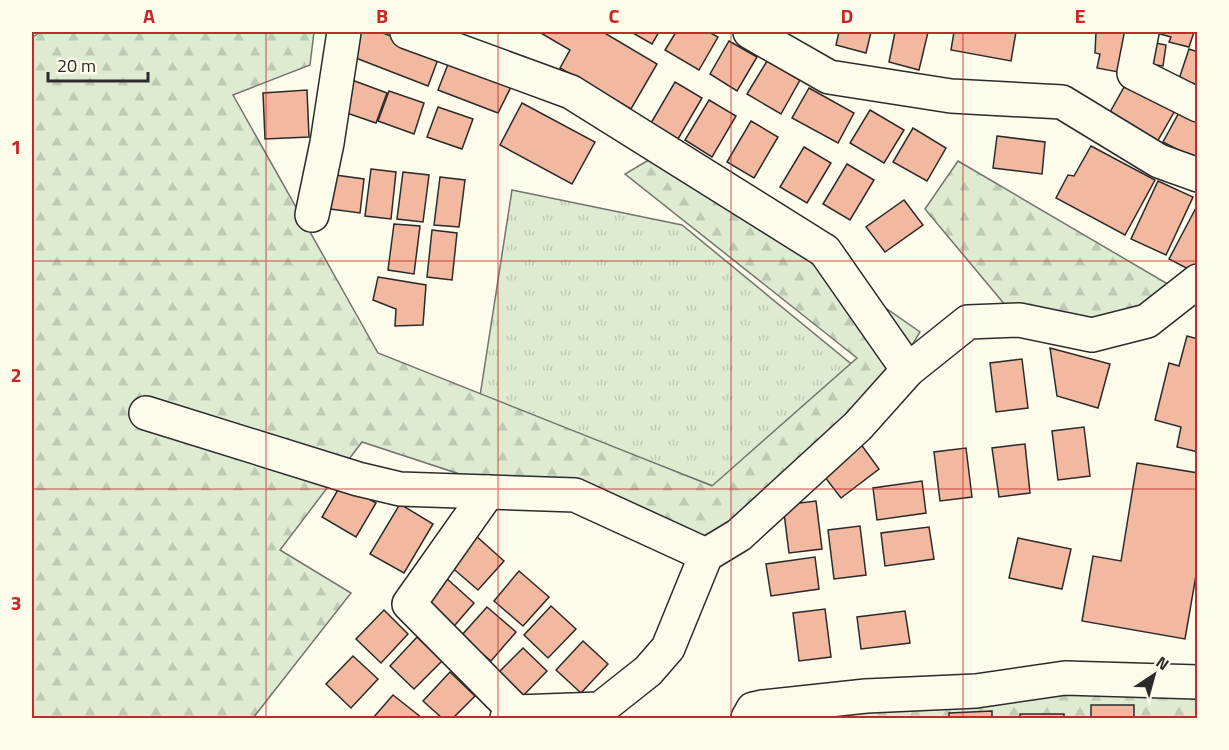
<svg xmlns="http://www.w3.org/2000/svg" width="1229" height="750" font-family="'Titillium Web',sans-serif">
<defs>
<pattern id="grass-tufts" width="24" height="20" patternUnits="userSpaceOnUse" patternTransform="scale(1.5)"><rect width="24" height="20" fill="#deebd1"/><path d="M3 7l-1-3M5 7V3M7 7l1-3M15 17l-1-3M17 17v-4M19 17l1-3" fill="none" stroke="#bfcab4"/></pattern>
<pattern id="forest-firs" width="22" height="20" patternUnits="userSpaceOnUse" patternTransform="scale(1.5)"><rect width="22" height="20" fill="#deebd1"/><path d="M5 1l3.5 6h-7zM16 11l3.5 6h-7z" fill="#bfcab4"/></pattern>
</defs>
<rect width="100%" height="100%" fill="#fdfbea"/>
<!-- grass -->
<path fill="url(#grass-tufts)" stroke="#74746e" stroke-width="1.5" d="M512,190l170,35 173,142 -142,119 -233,-90z"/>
<!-- forest -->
<g fill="url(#forest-firs)" stroke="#74746e" stroke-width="1.5">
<path d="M40,32h274l-4,33 -77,30 145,258 334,133 145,-128 -232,-184 37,-22 258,180 -74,122 -140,101 -344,-113 -82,108 71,43 -98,125h-221v-680z"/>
<path d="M958,161l225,132 -91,42 -86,-29 -81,-97z"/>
<path d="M954,686l243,4v28h-459z"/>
</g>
<!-- building -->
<g fill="#f2b8a0" stroke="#2b2b2b" stroke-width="1.5">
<path d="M351,32h29l60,22 -12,32 -85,-33z"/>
<path d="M539,32h64l54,32 -26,45 -71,-41 10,-18z"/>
<path d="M631,32h28l-7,12z"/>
<path d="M676,32h33l9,5 -19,33 -34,-20z"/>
<path d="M839,32h32l-5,21 -30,-8z"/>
<path d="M895,32h33l-9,38 -30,-8z"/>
<path d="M954,32h62l-5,29 -60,-11z"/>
<path d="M1096,32h36l-14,40 -21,-4 3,-14 -5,-1z"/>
<path d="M1153,32h41l-5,15 -20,-5 2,-5z"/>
<path d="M729,41l28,16 -20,34 -27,-17z"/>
<path d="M1151,42l15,3 -3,21 -15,-2z"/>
<path d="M1189,49l9,3v33l-19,-6z"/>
<path d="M450,59l61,28 -13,26 -60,-23z"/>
<path d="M767,61l33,19 -19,34 -34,-20z"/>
<path d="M352,80l35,13 -11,30 -35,-12z"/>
<path d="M1128,80l49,27 -20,35 -48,-28z"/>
<path d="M675,82l27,16 -24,41 -27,-16z"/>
<path d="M809,88l45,25 -16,30 -46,-25z"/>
<path d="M307,90l2,47 -44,2 -2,-46z"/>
<path d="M389,91l35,12 -10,31 -36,-13z"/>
<path d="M709,100l27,16 -24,41 -27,-17z"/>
<path d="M522,103l73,39 -23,42 -72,-39z"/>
<path d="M438,107l35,12 -11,30 -35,-12z"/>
<path d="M1181,109l17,9v42l-35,-18z"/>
<path d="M870,110l34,20 -20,33 -34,-20z"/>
<path d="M751,121l27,16 -24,41 -27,-16z"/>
<path d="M913,128l33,20 -19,33 -34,-19z"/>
<path d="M997,136l48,6 -3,32 -49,-6z"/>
<path d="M1091,146l64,34 -30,55 -69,-37 12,-23 6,1z"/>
<path d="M804,147l27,16 -24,40 -27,-16z"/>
<path d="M847,164l27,16 -24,40 -27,-16z"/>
<path d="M371,169l25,3 -5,47 -26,-3z"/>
<path d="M403,172l26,3 -6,47 -26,-3z"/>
<path d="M328,174l36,5 -4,34 -37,-5z"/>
<path d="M440,177l25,3 -6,47 -25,-2z"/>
<path d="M1158,181l35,16 -27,58 -35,-16z"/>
<path d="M904,200l19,25 -38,27 -19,-25z"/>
<path d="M1198,204v56l-6,11 -23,-12z"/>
<path d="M394,224l26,2 -6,48 -26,-4z"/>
<path d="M432,230l25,3 -5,47 -25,-3z"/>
<path d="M378,277l48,8 -3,40 -28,1 1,-17 -23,-9z"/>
<path d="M1187,336l11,3v113l-21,-5 4,-20 -26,-7 14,-57 10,3z"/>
<path d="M1050,348l60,16 -12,44 -41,-12z"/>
<path d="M1022,359l6,49 -32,4 -6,-49z"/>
<path d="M1084,427l6,49 -32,4 -6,-49z"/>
<path d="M860,443l19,26 -38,29 -20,-26z"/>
<path d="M1025,444l5,49 -31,4 -7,-49z"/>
<path d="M966,448l6,49 -32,4 -6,-49z"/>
<path d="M1137,463l61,10v91l-13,75 -103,-18 11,-65 28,5z"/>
<path d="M922,481l4,32 -49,7 -4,-32z"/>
<path d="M342,483l34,20 -20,34 -34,-20z"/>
<path d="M816,501l6,48 -33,4 -6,-48z"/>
<path d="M400,504l33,20 -29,49 -34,-19z"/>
<path d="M860,526l6,49 -32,4 -6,-49z"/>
<path d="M929,527l5,32 -49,7 -4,-33z"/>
<path d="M475,535l29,26 -26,29 -29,-25z"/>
<path d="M1018,538l53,11 -9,40 -53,-11z"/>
<path d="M815,557l4,32 -48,7 -5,-32z"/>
<path d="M519,571l30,26 -26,29 -29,-25z"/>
<path d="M445,577l29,26 -25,29 -30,-25z"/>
<path d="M551,606l25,23 -28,29 -24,-23z"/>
<path d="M487,607l29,25 -25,29 -30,-25z"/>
<path d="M825,609l6,48 -32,4 -6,-48z"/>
<path d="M384,610l24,24 -27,29 -25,-24z"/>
<path d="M905,611l5,32 -49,6 -4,-32z"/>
<path d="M417,637l25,24 -28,28 -24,-23z"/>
<path d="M583,641l25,23 -27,29 -25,-23z"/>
<path d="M523,648l24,23 -27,28 -25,-23z"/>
<path d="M353,656l25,23 -27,29 -25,-24z"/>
<path d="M450,672l25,24 -22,22h-11l-19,-17z"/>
<path d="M393,695l29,23h-49z"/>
<rect x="1091" y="705" width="43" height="13"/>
<path d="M992,711v7h-43v-5z"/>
<rect x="1020" y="714" width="44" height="4"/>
</g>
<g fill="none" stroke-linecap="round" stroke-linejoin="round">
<!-- minor casing -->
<g stroke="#2b2b2b" stroke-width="36">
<g id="minor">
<path d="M407,32l164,60 254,159 83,119"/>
<path d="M750,32l79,45 122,19 111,6 97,59 39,14"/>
<path d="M1142,32l-8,41 64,32"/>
<path d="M312,215l15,-72 17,-111"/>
<path d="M146,413l212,66 42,10 175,6 131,60"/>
<path d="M488,492l-79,112 107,108"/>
<path d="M507,718l9,-6 84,-3 48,-38 20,-23 38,-93 33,-20 119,-109 50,-56 60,-48 51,-2 73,15 55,-14 51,-40"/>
<path d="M748,718l5,-9 9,-2 104,-11 110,-5 89,-13 133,4"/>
</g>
</g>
<!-- minor -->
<use href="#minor" stroke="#fdfbea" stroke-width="33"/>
</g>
<!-- grid -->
<path fill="none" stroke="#c62828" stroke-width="1.5" stroke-opacity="0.55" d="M266,32v686M498,32v686M731,32v686M963,32v686M32,261h1166M32,489h1166"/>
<!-- border -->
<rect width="1229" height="750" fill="none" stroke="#fdfbea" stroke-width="66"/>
<!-- north arrow -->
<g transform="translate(1154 675) rotate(36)" stroke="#fdfbea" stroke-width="4.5" paint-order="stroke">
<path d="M0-4.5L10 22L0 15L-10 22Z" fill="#2b2b2b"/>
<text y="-9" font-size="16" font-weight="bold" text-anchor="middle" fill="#2b2b2b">N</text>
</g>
<!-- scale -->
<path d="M48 72v9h100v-9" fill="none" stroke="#2b2b2b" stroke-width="3"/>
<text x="57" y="72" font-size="18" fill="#2b2b2b" stroke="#fdfbea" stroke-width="4.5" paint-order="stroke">20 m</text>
<rect x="33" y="33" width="1163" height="684" fill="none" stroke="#c62828" stroke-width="2"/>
<g font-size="20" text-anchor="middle" font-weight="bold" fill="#c62828">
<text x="149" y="23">A</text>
<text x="382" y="23">B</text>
<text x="614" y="23">C</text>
<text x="847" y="23">D</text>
<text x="1080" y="23">E</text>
<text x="16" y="154">1</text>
<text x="16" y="382">2</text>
<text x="16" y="610">3</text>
</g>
</svg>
